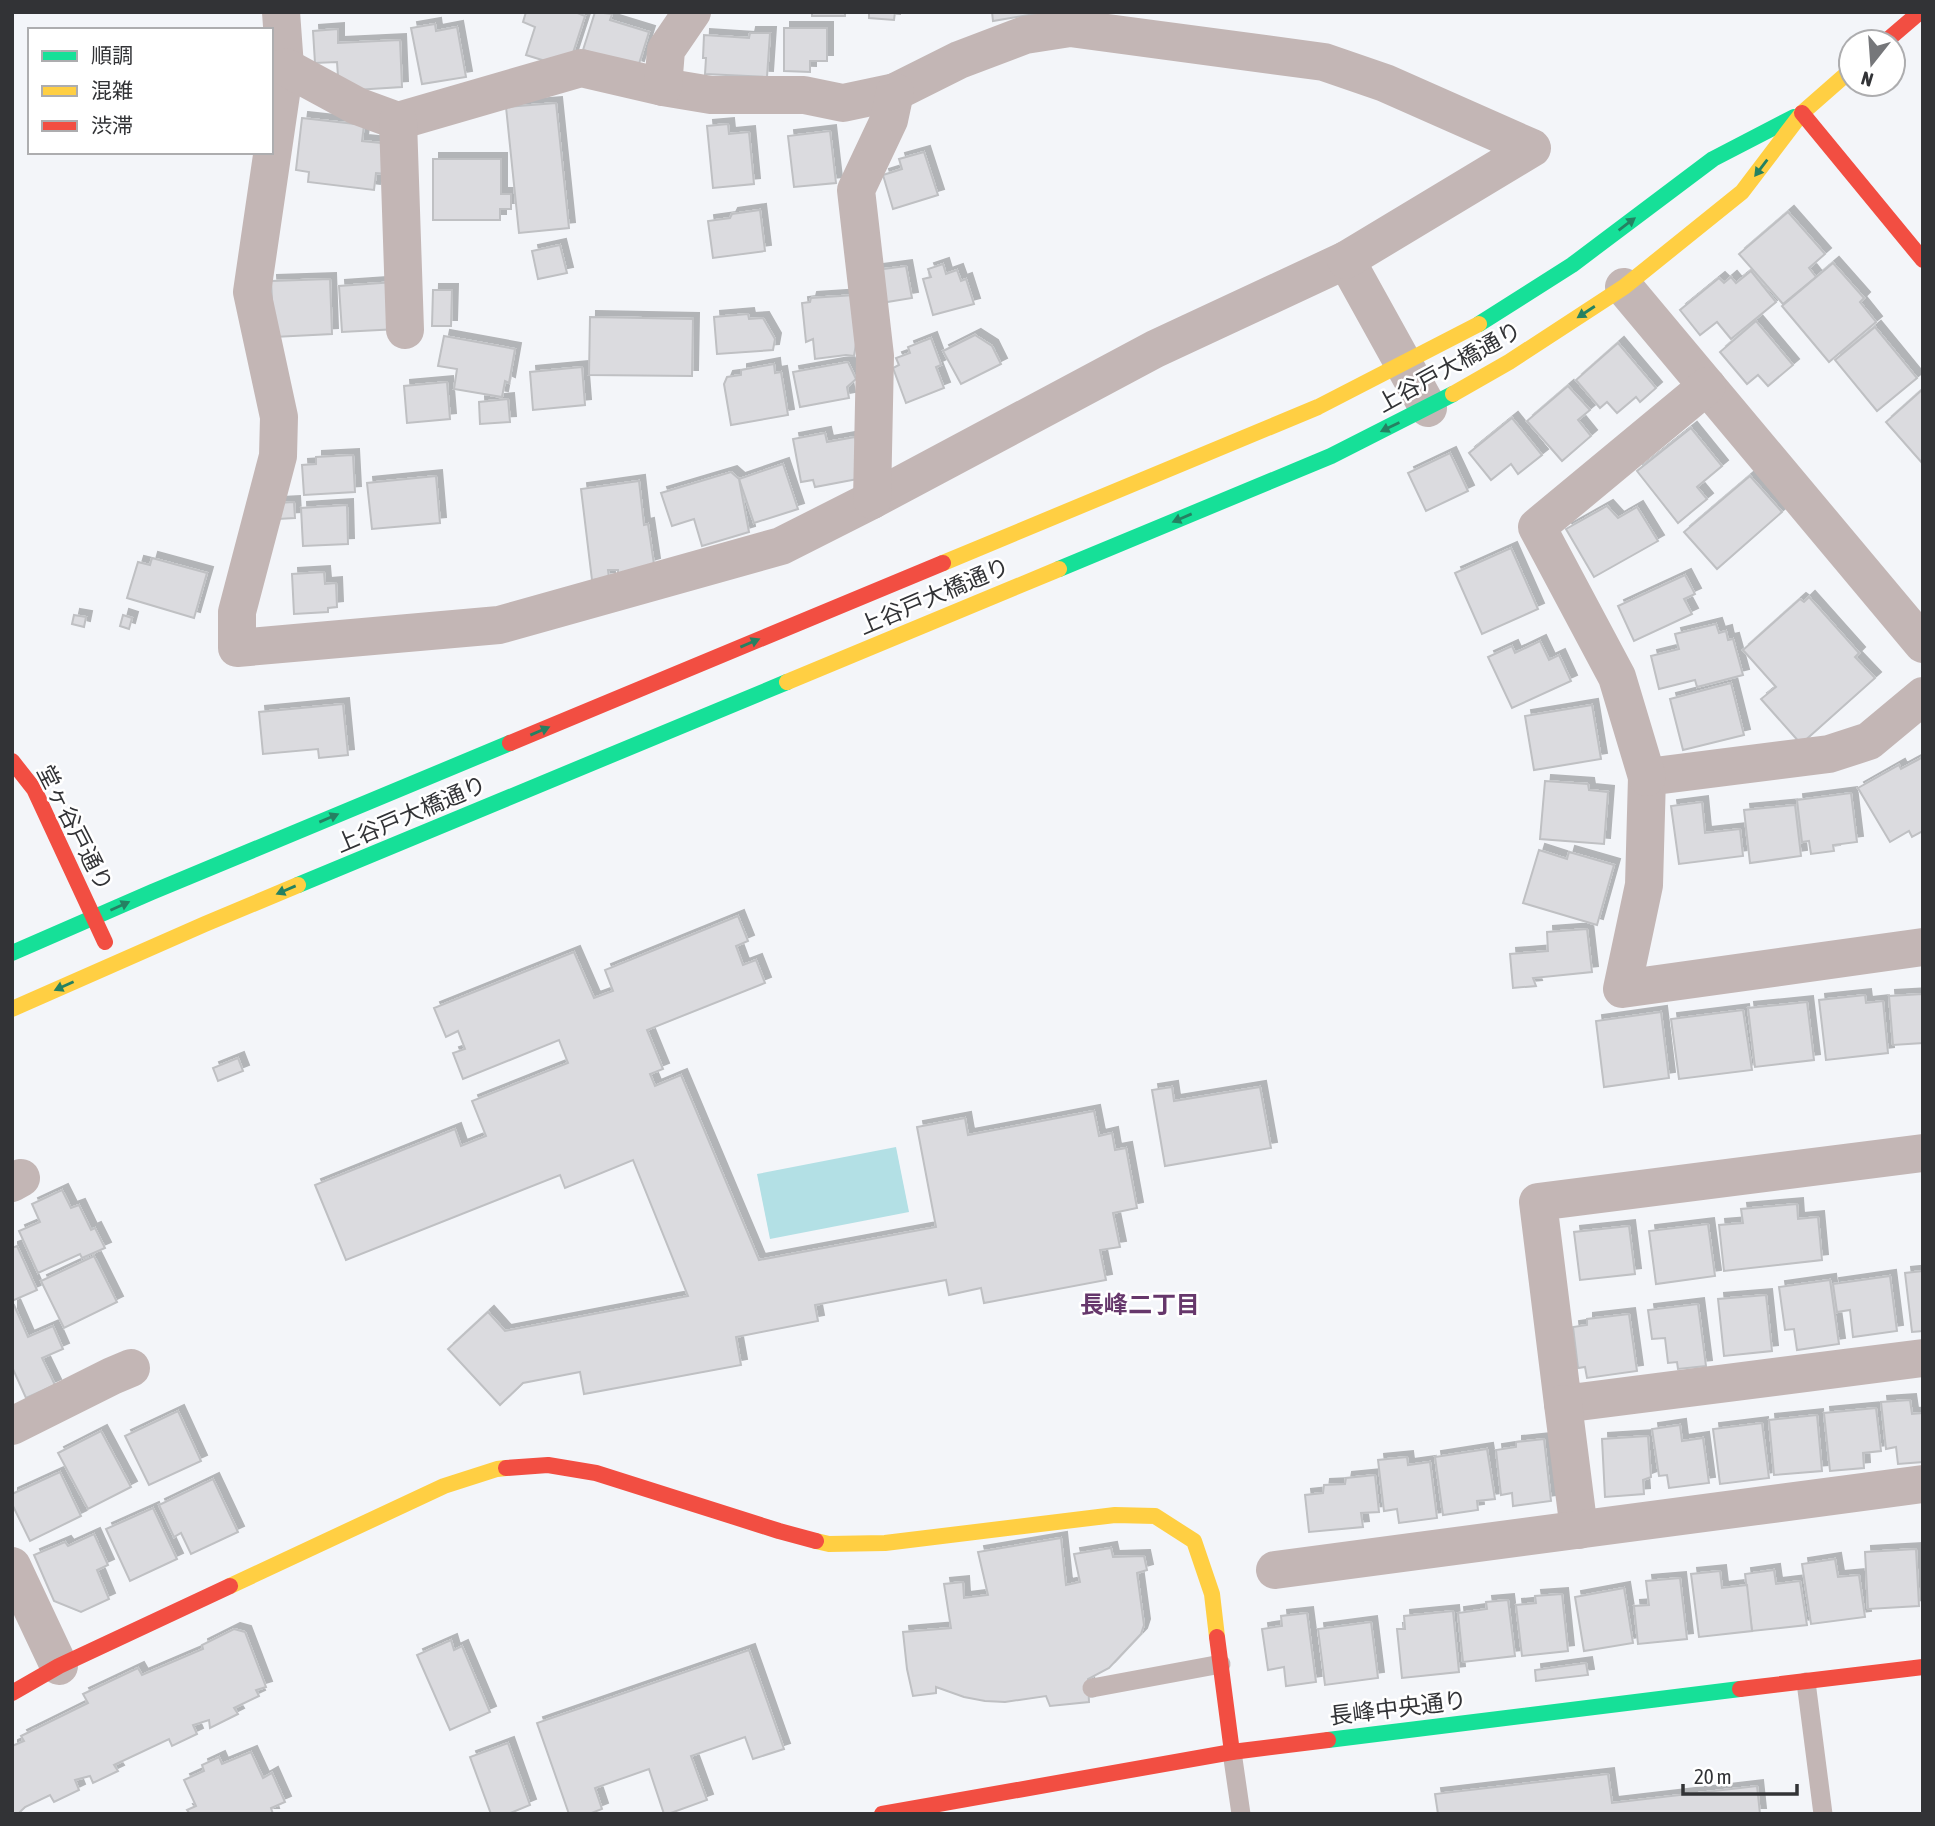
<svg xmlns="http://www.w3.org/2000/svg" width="1935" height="1826" font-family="'Asap Condensed','Noto Sans JP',sans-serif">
<defs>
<filter id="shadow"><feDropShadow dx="6" dy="-6" stdDeviation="0" flood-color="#0004"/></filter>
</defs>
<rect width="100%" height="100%" fill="#f3f5f9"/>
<!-- water -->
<path fill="#b3e0e5" d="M896,1147l13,65 -139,27 -13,-65z"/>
<!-- building -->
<g fill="#dbdbdf" stroke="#bfc0c3" stroke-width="2" filter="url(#shadow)">
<path d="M526,12h49l10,4 -17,52 -42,-13 9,-28 -12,-5z"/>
<path d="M595,12l17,2 -2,6 39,12 -11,35 -55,-17z"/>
<rect x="812" y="12" width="33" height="4"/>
<path d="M869,12h26l-1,8 -25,-2z"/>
<path d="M992,12h42l1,2 -42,7z"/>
<path d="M435,24l1,7 21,-4 9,50 -44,7 -11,-56z"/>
<path d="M784,28h43v33h-17v11l-26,-1z"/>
<path d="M338,29v14l62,-3 2,47 -63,4 -2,-29 -22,1 -2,-32z"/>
<path d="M750,33h20l-3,44 -62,-3 1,-16h-3l1,-23 45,3z"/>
<path d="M556,103l13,125 -50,5 -13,-126z"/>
<path d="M302,118l62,7 -2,16 30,3 -3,30 -13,-1 -2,17 -66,-8 1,-10 -13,-2z"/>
<path d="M728,124l1,10 20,-2 5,52 -41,4 -6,-62z"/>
<path d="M830,131l6,52 -42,4 -6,-51z"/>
<path d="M924,152l14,43 -45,14 -10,-34 19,-6 -3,-10z"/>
<path d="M433,159h68v35h10v15h-11v11h-67z"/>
<path d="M760,210l5,41 -52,7 -5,-37 22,-3 2,-4z"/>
<path d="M1788,212l37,42 -16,14 7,9 -33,27 -44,-50z"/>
<path d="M560,245l7,28 -29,6 -6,-28z"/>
<path d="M1833,263l31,35 -4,4 16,20 -47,40 -47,-56z"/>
<path d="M943,264l3,10 11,-4 4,11 5,-2 8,25 -41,11 -10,-36 8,-2 -3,-8z"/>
<path d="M906,266l6,32 -31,5 -5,-33z"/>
<path d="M1751,271l25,31 -45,37 -14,-17 -17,13 -20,-25 39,-32 5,5 7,-6 5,6z"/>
<path d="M330,279l2,55 -58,3 -3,-56z"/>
<path d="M395,282l3,47 -56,3 -3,-46z"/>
<path d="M433,290h19l-1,36h-19z"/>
<path d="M855,295l2,43 -3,18 -8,-1 -31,4 -2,-20 -7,3 -4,-39 8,-1 1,-4z"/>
<path d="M748,314l1,5 14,-1 12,21 -2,11 -56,4 -3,-37z"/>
<path d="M590,317l103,2 -1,57 -103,-1z"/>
<path d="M1756,321l37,44 -25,21 -10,-11 -11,9 -27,-32z"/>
<path d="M1875,327l42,51 -40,33 -42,-51z"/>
<path d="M975,335l17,11 9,18 -40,20 -18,-33z"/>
<path d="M444,336l71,13 -6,34 -4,-2 -3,16 -48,-8 3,-20 -19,-3z"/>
<path d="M931,338l10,27 -5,2 8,21 -38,15 -13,-35 6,-3 -3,-7 14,-5 -2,-6z"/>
<path d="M1618,343l38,45 -16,14 -4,-5 -19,16 -10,-11 -7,6 -24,-28z"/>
<path d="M848,362l8,17 -9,8 2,11 -49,9 -7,-35z"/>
<path d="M774,364l1,9 6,-1 7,43 -57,10 -7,-41 3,-7 14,-2v-5z"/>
<path d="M582,367l3,38 -52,5 -3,-38z"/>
<path d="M447,382l3,37 -43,4 -3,-37z"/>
<path d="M1568,386l22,24 -12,10 13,16 -29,25 -35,-40z"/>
<path d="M1923,389v75l-37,-42z"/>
<path d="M508,399l2,23 -30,2 -1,-22z"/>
<path d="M1512,418l30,37 -24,19 -7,-10 -20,16 -22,-27z"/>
<path d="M1691,428l31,38 -25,21 10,12 -29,24 -41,-52z"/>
<path d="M825,433l2,9 28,-5 8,41 -48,9 -2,-7 -12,2 -8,-43z"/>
<path d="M1450,453l18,38 -42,20 -18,-38z"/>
<path d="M353,455l2,37 -51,3 -2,-30 14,-1v-7z"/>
<path d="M783,464l15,45 -44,14 -15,-44z"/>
<path d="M731,472l8,7 10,53 -47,14 -8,-27 -22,7 -11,-33z"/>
<path d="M436,476l4,47 -68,6 -5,-46z"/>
<path d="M1750,476l32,36 -65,57 -33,-37z"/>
<path d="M639,481l5,44 4,-1 6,40 -36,11v-5h-10l1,8 -17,2 -11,-91z"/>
<path d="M294,502l1,16 -17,1 -1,-16z"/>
<path d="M347,505l1,39 -45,2 -2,-38z"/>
<path d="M1607,506l11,12 19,-11 21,34 -64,36 -28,-48z"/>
<path d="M1511,548l27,61 -56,25 -27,-61z"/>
<path d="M152,558l55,15 -13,45 -67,-20 11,-36 12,3z"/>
<path d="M324,572l1,12 11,-1 1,24 -9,1v4l-34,2 -2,-40z"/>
<path d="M1685,575l10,19 -11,5 8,15 -58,27 -16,-35z"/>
<path d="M1809,597l50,56 -4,4 20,21 -74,66 -40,-45 15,-12 -33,-37 57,-51 4,3z"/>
<path d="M74,615l12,2 -2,10 -12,-3z"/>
<path d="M123,615l9,3 -3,11 -9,-3z"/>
<path d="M1716,624l3,9 7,-2 2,9 5,-1 10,36 -46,12 -2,-7 -36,9 -8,-33 28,-7 -4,-15z"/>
<path d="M1540,641l9,19 10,-5 12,26 -59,27 -24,-51 24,-11 3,7z"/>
<path d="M1731,683l13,52 -61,15 -13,-51z"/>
<path d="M343,704l5,51 -29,3 -1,-9 -55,5 -4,-42z"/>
<path d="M1592,705l9,54 -67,11 -9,-54z"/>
<path d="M1923,757v74l-11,6 -3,-6 -19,11 -32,-54 41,-23 2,4z"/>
<path d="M1545,781l43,3 1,6 19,2 -4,52 -64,-5z"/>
<path d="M1851,793l6,49 -24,3 1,6 -23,3 -2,-13 -7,1 -5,-42z"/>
<path d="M1702,802l3,31 35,-4 3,27 -64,8 -8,-58z"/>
<path d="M1795,805l6,51 -51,7 -6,-53z"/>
<path d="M1539,850l28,9 2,-7 45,13 -17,60 -74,-22z"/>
<path d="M738,916l10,25 -12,5 7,19 13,-5 9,23 -118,47 16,39 -13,5 5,12 26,-11 78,185 177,-33 -19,-100 48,-9 3,17 126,-24 5,25 13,-3 3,17 11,-2 11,60 -24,5 7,34 -20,3 6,30 -122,23 -3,-15 -32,7 -3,-15 -131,25 3,16 -82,16 5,28 -157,29 -4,-22 -57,11 -23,22 -52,-56 40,-37 17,19 183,-35 -55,-136 -68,28 -5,-13 -214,85 -31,-75 140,-56 6,17 25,-10 -14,-35 96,-38 -9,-23 -96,39 -10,-26 12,-4 -7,-18 -12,6 -12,-29 140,-56 20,46 19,-7 -8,-21z"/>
<path d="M1587,929l5,43 -59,6 3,8 -23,2 -3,-34 38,-3 -1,-19z"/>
<path d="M1923,994v49l-30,2 -4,-49z"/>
<path d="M1865,995l1,8 17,-2 5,52 -62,7 -7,-60z"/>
<path d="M1807,1002l7,58 -59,7 -7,-59z"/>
<path d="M1743,1010l9,60 -73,9 -8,-60z"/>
<path d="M1661,1012l8,66 -65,9 -8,-66z"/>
<path d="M238,1058l5,13 -25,10 -5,-13z"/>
<path d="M1172,1087l2,14 86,-14 11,61 -106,18 -13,-76z"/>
<path d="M62,1190l9,18 8,-3 12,25 4,-2 10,20 -23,10 -2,-4 -42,19 -19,-42 21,-9 -8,-18z"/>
<path d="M1797,1204l1,15 20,-2 4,43 -98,11 -5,-46 24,-2 -2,-14z"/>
<path d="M1708,1224l7,52 -59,8 -7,-53z"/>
<path d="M1629,1226l6,48 -55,6 -6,-48z"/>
<path d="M17,1246l20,44 -25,11v-53z"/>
<path d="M94,1256l23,46 -53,26 -23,-47z"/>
<path d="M1923,1271v60l-11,1 -7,-59z"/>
<path d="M1890,1276l7,55 -44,6 -3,-27 -13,2 -4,-28z"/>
<path d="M1830,1280l9,64 -42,6 -3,-21 -9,1 -6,-43z"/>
<path d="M1766,1295l6,56 -48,5 -6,-57z"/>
<path d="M1698,1304l8,62 -28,3 -1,-7 -9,1 -3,-25 -13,1 -4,-29z"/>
<path d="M14,1305l14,32 25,-11 10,23 -21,9 13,27 -29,13 -14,-31v-61z"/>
<path d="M1629,1314l8,57 -50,7 -2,-11 -7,1 -5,-41 14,-2v-6z"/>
<path d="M1910,1400l2,14 11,-1v49l-25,2 -2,-17 -10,2 -5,-47z"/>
<path d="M1876,1408l5,43 -18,2 1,15 -34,3 -6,-58z"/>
<path d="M178,1411l23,50 -52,24 -24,-49z"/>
<path d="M1817,1415l5,56 -48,4 -5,-55z"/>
<path d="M1762,1423l7,55 -49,6 -7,-55z"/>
<path d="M1680,1425l2,16 21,-3 6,45 -40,5 -2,-13 -8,1 -7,-47z"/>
<path d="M101,1431l30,56 -43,22 -30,-56z"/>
<path d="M1648,1436l3,41 -8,3 1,14 -39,3 -3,-58z"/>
<path d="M1544,1439l7,62 -38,5 -1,-13 -11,2 -5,-45 20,-3v-5z"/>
<path d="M1487,1449l8,50 -18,2 1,9 -35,5 -8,-58z"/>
<path d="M1407,1457l1,8 22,-3 7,56 -38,5 -2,-14 -13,2 -6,-51z"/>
<path d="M60,1472l21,44 -51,25 -18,-37v-10z"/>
<path d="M1375,1475l4,37 -18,1 2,14 -54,5 -4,-37 18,-2 1,-8 21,-1 1,-6z"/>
<path d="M213,1479l25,53 -47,22 -10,-21 -7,4 -15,-32z"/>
<path d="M153,1508l24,51 -47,22 -24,-52z"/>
<path d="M94,1534l14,31 -11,5 12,29 -28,13 -27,-11 -20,-46 31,-13 3,4z"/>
<path d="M1061,1538l5,47 14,-3 -6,-28 37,-6 2,9 31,-1 3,14 -10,3 7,52 -3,9 -32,34 -21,11 1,23 -39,4 -4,-10 -41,6 -20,-1 -21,-4 -28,-10v6l-23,3 -6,-27 -4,-37 48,-4 -7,-44 19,-2 1,16 24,-3 -10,-43z"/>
<path d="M1916,1549l3,57 -51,3 -3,-57z"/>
<path d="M1835,1559l3,18 21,-2 6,42 -54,7 -9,-60z"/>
<path d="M1774,1570l2,14 24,-3 7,44 -55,6 -7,-57z"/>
<path d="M1720,1571l2,17 25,-3 5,46 -53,6 -8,-63z"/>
<path d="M1680,1578l7,61 -49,5 -4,-38 15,-1 -3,-24z"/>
<path d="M1624,1588l9,55 -49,8 -9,-54z"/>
<path d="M1562,1594l6,57 -46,5 -6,-51 20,-2 -1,-7z"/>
<path d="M1508,1600l7,56 -52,6 -5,-49 29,-4 -1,-7z"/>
<path d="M1453,1611l6,61 -57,6 -5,-49h8l-1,-13z"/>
<path d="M1307,1613l9,69 -30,4 -2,-19 -16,3 -6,-41 20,-3 -1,-10z"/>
<path d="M1371,1622l7,56 -53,7 -7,-56z"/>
<path d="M234,1629l11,3 21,55 -10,3 3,6 -25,12 4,6 -28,14 -1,-8 -16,5 4,9 -25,12 -3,-7 -55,26 4,6 -25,12 -3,-7 -15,4 4,10 -25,12 -4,-7 -25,12 -7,7h-6v-68l12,-5 -3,-5 67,-33 -5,-9 55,-26 4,7 61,-26 -1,-4z"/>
<path d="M451,1640l3,10 8,-4 28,66 -40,18 -33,-75z"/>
<path d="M749,1650l35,99 -31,10 -8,-22 -54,19 16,44 -39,14h-4l-15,-45 -54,19 7,21 -13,5h-20l-32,-91z"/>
<path d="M1586,1663l2,12 -52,6 -1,-11z"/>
<path d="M508,1743l22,62 -22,9h-17l-21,-57z"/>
<path d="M251,1752l12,26 9,-5 13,29 -14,6 2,6h-83l-3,-4 9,-4 -12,-26 20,-9 -2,-6 17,-8 3,7z"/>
<path d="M1608,1774l4,29 145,-17 3,28h-322l-3,-20z"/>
</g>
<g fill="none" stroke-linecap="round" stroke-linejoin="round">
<!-- lane -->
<g stroke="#c3b6b5" stroke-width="19">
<path d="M1806,1682l17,132"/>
<path d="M1092,1688l129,-24"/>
<path d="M1232,1752l9,62"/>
</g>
<!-- street -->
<g stroke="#c3b6b5" stroke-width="38">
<path d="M281,12l4,55 -33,225 27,125 -1,39 -41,156v36l262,-23 282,-79 91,-46 283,-151 191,-89 82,148"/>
<path d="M285,67l72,39 41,15 183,-53 82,19 48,8h93l39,8 52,-11 64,-32 66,-25 45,-7 254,34 61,21 147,65 -186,112"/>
<path d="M663,87l3,-37 26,-38"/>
<path d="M398,121l7,209"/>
<path d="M1624,287l299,357"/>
<path d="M872,500l3,-144 -19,-166 33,-70 6,-28"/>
<path d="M1923,696l-54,45 -40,13 -182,23 -3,108 -22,104 301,-42"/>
<path d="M1647,777l-30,-100 -80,-150 170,-141"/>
<path d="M1923,1153l-385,49 25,202 360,-46"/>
<path d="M12,1183l9,-5"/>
<path d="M1563,1404l16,126"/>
<path d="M12,1426l100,-50 19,-8"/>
<path d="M12,1566l47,100"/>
<path d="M1275,1570l648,-86"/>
</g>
<!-- fast -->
<g stroke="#16e098" stroke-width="16">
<path d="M1479,324l93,-59 141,-106 81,-42"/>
<path d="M1059,569l272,-113 122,-62"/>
<path d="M298,885l489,-203"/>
<path d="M12,953l140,-61 358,-149"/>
<path d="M1328,1740l412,-51"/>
</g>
<!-- slow -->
<g stroke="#ffcf43" stroke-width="16">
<path d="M1453,394l56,-32 115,-75 118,-95 60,-79 49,-43"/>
<path d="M943,563l375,-156 161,-83"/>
<path d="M787,682l272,-113"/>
<path d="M12,1009l193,-85 93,-39"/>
<path d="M816,1541l13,3 56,-1 230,-28 40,1 39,25 18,53 5,43"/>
<path d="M230,1586l214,-100 53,-17 9,-1"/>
</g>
<!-- jam -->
<g stroke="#f24e42" stroke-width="16">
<path d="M1885,42l35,-30"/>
<path d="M1802,113l121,147"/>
<path d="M510,743l433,-180"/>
<path d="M12,761l22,28 71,153"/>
<path d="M506,1468l42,-3 48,8 183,58 37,10"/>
<path d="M1217,1637l15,115"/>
<path d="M1740,1689l183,-22"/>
<path d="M12,1693l47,-27 171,-80"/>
<path d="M882,1814l350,-62 96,-12"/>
</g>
</g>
<!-- one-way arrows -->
<defs><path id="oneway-solid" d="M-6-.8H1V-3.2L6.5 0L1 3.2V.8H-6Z" transform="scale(1.75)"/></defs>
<g fill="#258162">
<use href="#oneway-solid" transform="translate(1761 168) rotate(127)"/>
<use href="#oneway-solid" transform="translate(1627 224) rotate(-37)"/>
<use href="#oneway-solid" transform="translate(1586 312) rotate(147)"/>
<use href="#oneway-solid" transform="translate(1390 427) rotate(154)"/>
<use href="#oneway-solid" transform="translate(1182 518) rotate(157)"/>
<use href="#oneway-solid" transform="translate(750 643) rotate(-23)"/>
<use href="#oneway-solid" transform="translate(540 731) rotate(-23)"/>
<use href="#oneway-solid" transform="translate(329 818) rotate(-23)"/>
<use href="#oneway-solid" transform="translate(286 890) rotate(157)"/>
<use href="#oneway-solid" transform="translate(120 906) rotate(-24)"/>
<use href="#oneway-solid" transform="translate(64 986) rotate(156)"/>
</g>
<g text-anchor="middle" stroke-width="5" stroke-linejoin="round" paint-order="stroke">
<!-- street labels -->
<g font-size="23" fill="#323336" stroke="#fff">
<text transform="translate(1449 367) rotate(-29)" y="8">上谷戸大橋通り</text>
<text transform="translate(934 596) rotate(-23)" y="8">上谷戸大橋通り</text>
<text transform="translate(411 814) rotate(-23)" y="8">上谷戸大橋通り</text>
<text transform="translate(75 828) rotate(63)" y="8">堂ヶ谷戸通り</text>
<text transform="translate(1398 1708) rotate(-7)" y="8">長峰中央通り</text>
</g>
<!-- neighbourhood labels -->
<g font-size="24" font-weight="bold" fill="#66376b" stroke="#fff">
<text x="1140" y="1313">長峰二丁目</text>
</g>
</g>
<!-- border -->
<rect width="1935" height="1826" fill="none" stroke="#323336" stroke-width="28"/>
<!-- legend -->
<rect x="28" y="28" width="245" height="126" fill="#ffffff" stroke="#adadaf" stroke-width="2"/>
<rect x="42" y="51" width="35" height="10" fill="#16e098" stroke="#adadaf" stroke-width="2"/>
<text x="91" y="63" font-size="21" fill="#323336">順調</text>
<rect x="42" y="86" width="35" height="10" fill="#ffcf43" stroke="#adadaf" stroke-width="2"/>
<text x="91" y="98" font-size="21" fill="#323336">混雑</text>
<rect x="42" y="121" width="35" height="10" fill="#f24e42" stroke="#adadaf" stroke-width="2"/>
<text x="91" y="133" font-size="21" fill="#323336">渋滞</text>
<!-- north arrow -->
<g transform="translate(1872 63) rotate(197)"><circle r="33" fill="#ffffff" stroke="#adadaf" stroke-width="2"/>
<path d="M0-5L12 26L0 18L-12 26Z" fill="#76777a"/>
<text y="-10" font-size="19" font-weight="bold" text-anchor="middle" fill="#323336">N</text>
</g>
<!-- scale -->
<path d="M1683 1784v10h114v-10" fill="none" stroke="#323336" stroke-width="3.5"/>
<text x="1694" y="1784" font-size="21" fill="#323336" stroke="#ffffff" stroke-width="5" paint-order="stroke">20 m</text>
</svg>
